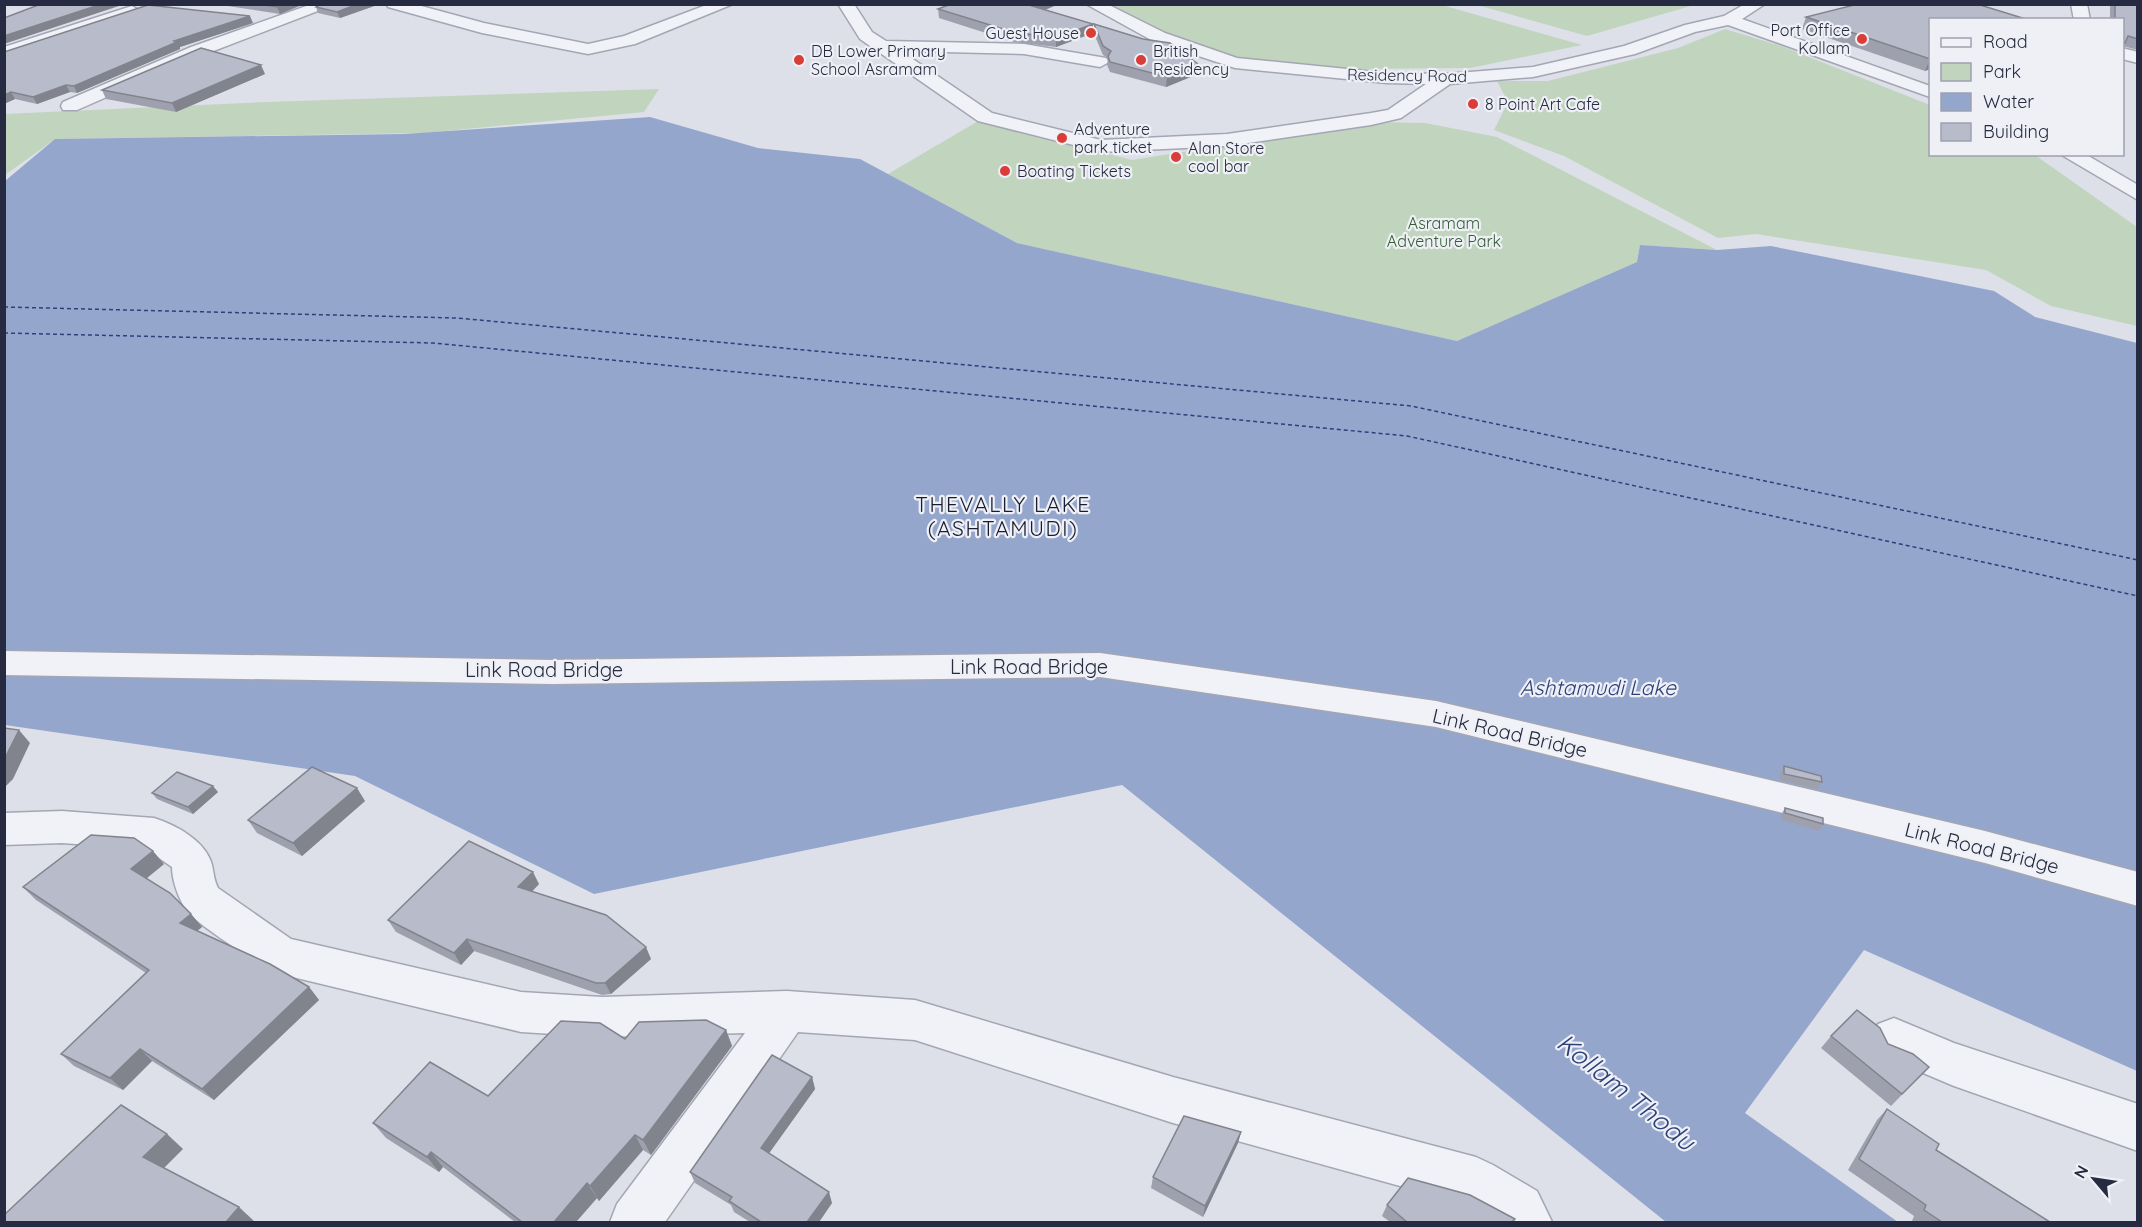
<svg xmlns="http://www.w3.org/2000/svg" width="2142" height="1227" font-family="Quicksand,sans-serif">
<rect width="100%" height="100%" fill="#dee0e9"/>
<!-- green -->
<g fill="#c0d4be">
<path d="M1109,5h333l140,40 -112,23 -118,1 -135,-11z"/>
<path d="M1477,5h217l-107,31z"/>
<path d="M1725,29l56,17 149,59v49l105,1 102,72v99l-86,-20 -65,-36 -230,-36 -38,4 -154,-82 -70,-26 14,-28 -11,-21h51l130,-33z"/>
<path d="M659,89l-15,23 -220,21 -369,6 -50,36 -1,-61 263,-12z"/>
<path d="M980,120l152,40 238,-38 55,1 72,14 220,113 -77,-5 -3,17 -180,79 -440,-98 -129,-69z"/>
</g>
<!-- water -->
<path fill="#95a6cd" d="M650,117l108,31 102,11 157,84 440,98 180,-79 3,-17 77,5 54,-4 223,45 41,26 102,26v728l-273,-121 -119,163 153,109h-232l-544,-437 -528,109 -239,-118 -350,-51v-544l50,-42 349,-5z"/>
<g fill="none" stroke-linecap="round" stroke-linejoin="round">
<!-- ferry -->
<g stroke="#2c4079" stroke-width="1.5" stroke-dasharray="4 3" stroke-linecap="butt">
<path d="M4,307l453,11 954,88 727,154"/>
<path d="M4,333l429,10 974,93 731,160"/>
</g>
<!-- minor casing -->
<g stroke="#a3a6b3" stroke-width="3">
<g id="minor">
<path d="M312,4h24l-133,51 -126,55h-14l-2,-4 2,-4 128,-55z"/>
<path d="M386,4h28l70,19 104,21 36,-8 85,-32h24l-98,40 -47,10 -106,-21 -94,-26z"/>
<path d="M838,4h16l18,28 14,9 138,3 82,14 3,4 -9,5 -76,-13 -123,-3 91,62 109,27 126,-6 144,-21 17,-3 38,-26 -39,-1 -152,-15 -82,-27 -67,-37h21l58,29 72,25 150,15 58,1 88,-7 91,-21 61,-21 39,-9 21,-12h20l-23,15 188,67v11l-202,-72 -33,7 -60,22 -102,23 -83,7 -49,34 -30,7 -144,21 -126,6 -123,-31 -118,-82z"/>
<path d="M2071,4h16l3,16h-16z"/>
<path d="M132,6l8,5 -2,3 -134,44v-11z"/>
<path d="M2122,48l16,4v11l-16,-4z"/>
<path d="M2060,154h25l53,31v15z"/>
<path d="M4,651l548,9 548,-7 336,48 549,130 153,41v34l-153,-43 -549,-136 -336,-50 -548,7 -548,-9z"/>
<path d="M62,811l92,7c22,7 52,23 58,47 2,9 2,15 6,23l73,51 230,53 81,5 185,-6 128,9 258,77 303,80 17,8 44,26 15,31h-57l-30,-18 -292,-81 -258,-83 -117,-8 -133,190h-55l7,-18 128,-171 -143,4 -81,-5 -241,-58c-16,-6 -84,-50 -93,-63 -8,-11 -15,-30 -15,-44l-26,-18 -84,-6 -58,2v-32z"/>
<path d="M1894,1018l60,25 184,61v47l-184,-65 -76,-32 -7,-15 7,-15z"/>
</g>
</g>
<!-- minor -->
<use href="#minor" fill="#f1f2f7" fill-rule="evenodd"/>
</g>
<!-- wall -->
<g fill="#9ea1ad">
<path d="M214,4h90l-24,10z"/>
<path d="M380,4l-40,14 -22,-5 -2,-6z"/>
<path d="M951,4h108l-14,6 48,14v9l-37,14 -42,-5 -75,-24 -1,-9z"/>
<path d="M2111,4h27v46l-15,-4 -1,1v-27h-12v-13z"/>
<path d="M1806,17l124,3v49l-5,2 -123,-42z"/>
<path d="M253,23l-73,24v2l-103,44 -7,-1 -33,12 -22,-5 -11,5v-52z"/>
<path d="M1094,24l104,50 -32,13 -56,-15 -3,-7 1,-7 -5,-3 -9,-21z"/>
<path d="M265,74l-89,38 -70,-13 -4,-9z"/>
<path d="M1784,766l38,16 -5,7 -37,-9v-7z"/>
<path d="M218,792l-25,22 -36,-15 -5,-6z"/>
<path d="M365,801l-63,55 -45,-23 -9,-13z"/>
<path d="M1785,808l38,16 -4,7 -38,-11v-5z"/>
<path d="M164,864l-17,14 44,36 11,13 -5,4 112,56 10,13 -105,100 -62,-39 -29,29 -49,-24 -13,-12 85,-81 -110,-73 -13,-13z"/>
<path d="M539,884l-7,7 119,68 -40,35 -9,1 -128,-44 -13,14 -65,-33 -8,-12z"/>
<path d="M726,1030l6,16 -81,109 -8,-5 -44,51 -2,-3 -21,24h-61l-72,-55 -4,5 -53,-34 -13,-15 115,-27 137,-57z"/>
<path d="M1831,1036l57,8 41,23 -38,39 -70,-58z"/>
<path d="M812,1077l3,12 -46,64 63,50 -13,19h-69l-16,-10 -3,-7 -36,-22 -5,-11z"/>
<path d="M1887,1109l49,41 114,72h-135l-3,-1 2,-5 -66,-46 29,-50z"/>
<path d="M1241,1132l-3,11 -35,74 -52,-29 2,-11z"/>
<path d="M1387,1205l126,17h-123l-8,-6z"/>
</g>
<!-- shaded-wall -->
<g fill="#81838d">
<path d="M102,4h23l-121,40v-8z"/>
<path d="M284,4h20l-24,10 -3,-7z"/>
<path d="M358,4h22l-40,14 -3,-6z"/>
<path d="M1035,4h24l-27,11v-9z"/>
<path d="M250,16l3,7 -73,24v2l-103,44 -3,-7 100,-45z"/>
<path d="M1093,24v9l-37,14v-9z"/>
<path d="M1930,59v10l-5,2z"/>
<path d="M1198,64v10l-32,13 1,-10z"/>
<path d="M261,65l4,9 -89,38 -4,-9z"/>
<path d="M66,85l4,7 -33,12 -4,-7z"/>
<path d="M11,92l4,7 -11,5v-9z"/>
<path d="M19,730l11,13 -17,36 -9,9v-28z"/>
<path d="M213,786l5,6 -25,22 -5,-7z"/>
<path d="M357,788l8,13 -63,55 -9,-13z"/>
<path d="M153,851l11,13 -22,18 -11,-13z"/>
<path d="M533,872l6,12 -14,15 -7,-12z"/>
<path d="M191,914l11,13 -11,9 -11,-13z"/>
<path d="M467,939l7,12 -13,14 -7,-12z"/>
<path d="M646,947l5,12 -40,35 -6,-11z"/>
<path d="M309,987l10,13 -105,100 -12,-11z"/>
<path d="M726,1030l6,16 -81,109 -8,-15z"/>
<path d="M140,1049l12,12 -29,29 -13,-12z"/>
<path d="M812,1077l3,12 -50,70 -4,-11z"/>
<path d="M1241,1132l-3,11 -35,74 2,-11z"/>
<path d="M167,1134l16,15 -23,23 -17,-15z"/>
<path d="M635,1135l8,15 -44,51 -9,-15z"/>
<path d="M431,1152l12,15 -4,5 -12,-15z"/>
<path d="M587,1183l10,15 -21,24h-22z"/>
<path d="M829,1192l3,11 -13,19h-12z"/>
<path d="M239,1207l16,15h-29z"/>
</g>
<!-- building -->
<g fill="#b8bbc9" stroke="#81838d" stroke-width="1.5">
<path d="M41,4h61l-98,32v-18z"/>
<path d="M258,4h26l-7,3z"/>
<path d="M321,4h37l-21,8 -21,-5z"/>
<path d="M951,4h84l-3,2 61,18 -37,14 -43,-6 -75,-23z"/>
<path d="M1858,4h119l52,16h-99v39l-124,-42z"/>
<path d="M2115,4h23v35l-10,-3 -3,7 -3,-1v-22h-7z"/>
<path d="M148,5l102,11 -76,25 3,1 -103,44 -8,-1 -33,12 -22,-5 -7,3v-43z"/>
<path d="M1094,24l49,15 27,4 28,21 -31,13 -57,-15 -2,-6 3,-5 -8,-5z"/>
<path d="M201,48l60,17 -89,38 -70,-13z"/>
<path d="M4,728l15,2 -15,30z"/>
<path d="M1784,766l37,10 1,6 -38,-8z"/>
<path d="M312,767l45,21 -64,55 -45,-23z"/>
<path d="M177,772l36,14 -25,21 -36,-14z"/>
<path d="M1785,808l38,10v6l-38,-11z"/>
<path d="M91,835l43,3 19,13 -22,18 39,24 21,21 -11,9 90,41 39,23 -107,102 -62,-40 -30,29 -49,-24 88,-84 -126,-83z"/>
<path d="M469,841l64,31 -15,15 88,28 40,32 -41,36h-9l-129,-44 -13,14 -66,-33z"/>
<path d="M1857,1010l23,18 8,16 25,10 16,13 -27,27 -71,-58z"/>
<path d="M706,1020l20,10 -83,110 -8,-5 -45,51 -3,-3 -33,39h-32l-91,-70 -4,5 -54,-34 57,-61 58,34 73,-75 39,2 25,16 14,-17z"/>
<path d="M772,1055l40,22 -51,71 68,44 -22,30h-46l-32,-21 3,-4 -42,-25z"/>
<path d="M121,1105l46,29 -24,23 96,50 -13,15h-222v-7z"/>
<path d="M1887,1109l52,35 -3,6 114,72h-108l-18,-12 2,-5 -67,-46z"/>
<path d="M1184,1116l57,16 -36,74 -52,-29z"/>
<path d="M1408,1178l62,17 45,24 -3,3h-105l-20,-17z"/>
</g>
<!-- markers -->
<g fill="#da3d37" stroke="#eef0f6" stroke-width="2">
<circle cx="1091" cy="33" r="6"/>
<circle cx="1862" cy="39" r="6"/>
<circle cx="799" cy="60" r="6"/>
<circle cx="1141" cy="60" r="6"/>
<circle cx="1473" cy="104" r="6"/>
<circle cx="1062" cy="138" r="6"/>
<circle cx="1176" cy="157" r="6"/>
<circle cx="1005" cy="171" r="6"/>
</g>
<g text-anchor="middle" stroke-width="4.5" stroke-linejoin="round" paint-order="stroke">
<!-- far-poi labels -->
<g font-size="16" fill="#262b41" stroke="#eef0f6" text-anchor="start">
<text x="1850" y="36" text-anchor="end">Port Office<tspan x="1850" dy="18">Kollam</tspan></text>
<text x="1079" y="39" text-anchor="end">Guest House</text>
<text x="811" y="57">DB Lower Primary<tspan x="811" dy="18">School Asramam</tspan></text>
<text x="1153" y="57">British<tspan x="1153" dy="18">Residency</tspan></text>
<text x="1485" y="110">8 Point Art Cafe</text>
<text x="1074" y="135">Adventure<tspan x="1074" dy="18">park ticket</tspan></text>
<text x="1188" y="154">Alan Store<tspan x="1188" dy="18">cool bar</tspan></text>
<text x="1017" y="177">Boating Tickets</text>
</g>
<!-- far-street labels -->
<g font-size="16" fill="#262b41" stroke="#eef0f6">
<text transform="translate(1407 75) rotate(1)" y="6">Residency Road</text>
</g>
<!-- far-park labels -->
<g font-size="16" fill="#325e32" stroke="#eef0f6">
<text x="1444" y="229">Asramam<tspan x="1444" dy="18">Adventure Park</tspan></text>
</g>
<!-- street labels -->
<g font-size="20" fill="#262b41" stroke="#eef0f6">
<text x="1029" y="674">Link Road Bridge</text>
<text x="544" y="677">Link Road Bridge</text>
<text transform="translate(1510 733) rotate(13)" y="7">Link Road Bridge</text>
<text transform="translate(1982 848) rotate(14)" y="7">Link Road Bridge</text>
</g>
<!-- neighbourhood labels -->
<g font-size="21" letter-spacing="1.5" fill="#181c32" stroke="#eef0f6">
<text x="1003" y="512">THEVALLY LAKE<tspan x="1003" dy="24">(ASHTAMUDI)</tspan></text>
</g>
<!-- water labels -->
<g font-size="21" font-style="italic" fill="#2c4079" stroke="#eef0f6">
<text x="1598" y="695">Ashtamudi Lake</text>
</g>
<!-- near-water labels -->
<g font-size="26" font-style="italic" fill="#2c4079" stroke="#eef0f6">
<text transform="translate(1626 1092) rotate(39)" y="9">Kollam Thodu</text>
</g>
</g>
<!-- border -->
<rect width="2142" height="1227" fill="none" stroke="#262b41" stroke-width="12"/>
<!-- legend -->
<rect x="1929" y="18" width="195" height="138" fill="#eef0f6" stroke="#9ea1ae" stroke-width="1.5"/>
<rect x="1941" y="38" width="30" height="9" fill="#f1f2f7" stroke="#9ea1ae" stroke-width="1.5"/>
<text x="1983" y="48" font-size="18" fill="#262b41">Road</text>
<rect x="1941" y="63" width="30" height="18" fill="#c0d4be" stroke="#9ea1ae" stroke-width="1.5"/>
<text x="1983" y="78" font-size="18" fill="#262b41">Park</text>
<rect x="1941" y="93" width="30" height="18" fill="#95a6cd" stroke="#9ea1ae" stroke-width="1.5"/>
<text x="1983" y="108" font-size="18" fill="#262b41">Water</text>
<rect x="1941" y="123" width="30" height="18" fill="#b8bbc9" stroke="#9ea1ae" stroke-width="1.5"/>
<text x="1983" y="138" font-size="18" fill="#262b41">Building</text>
<!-- north arrow -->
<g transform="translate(2094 1179) rotate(299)" stroke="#eef0f6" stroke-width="4.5" paint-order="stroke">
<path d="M0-4.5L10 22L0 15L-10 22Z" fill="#262b41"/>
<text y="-9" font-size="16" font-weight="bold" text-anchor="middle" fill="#262b41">N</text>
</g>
</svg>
